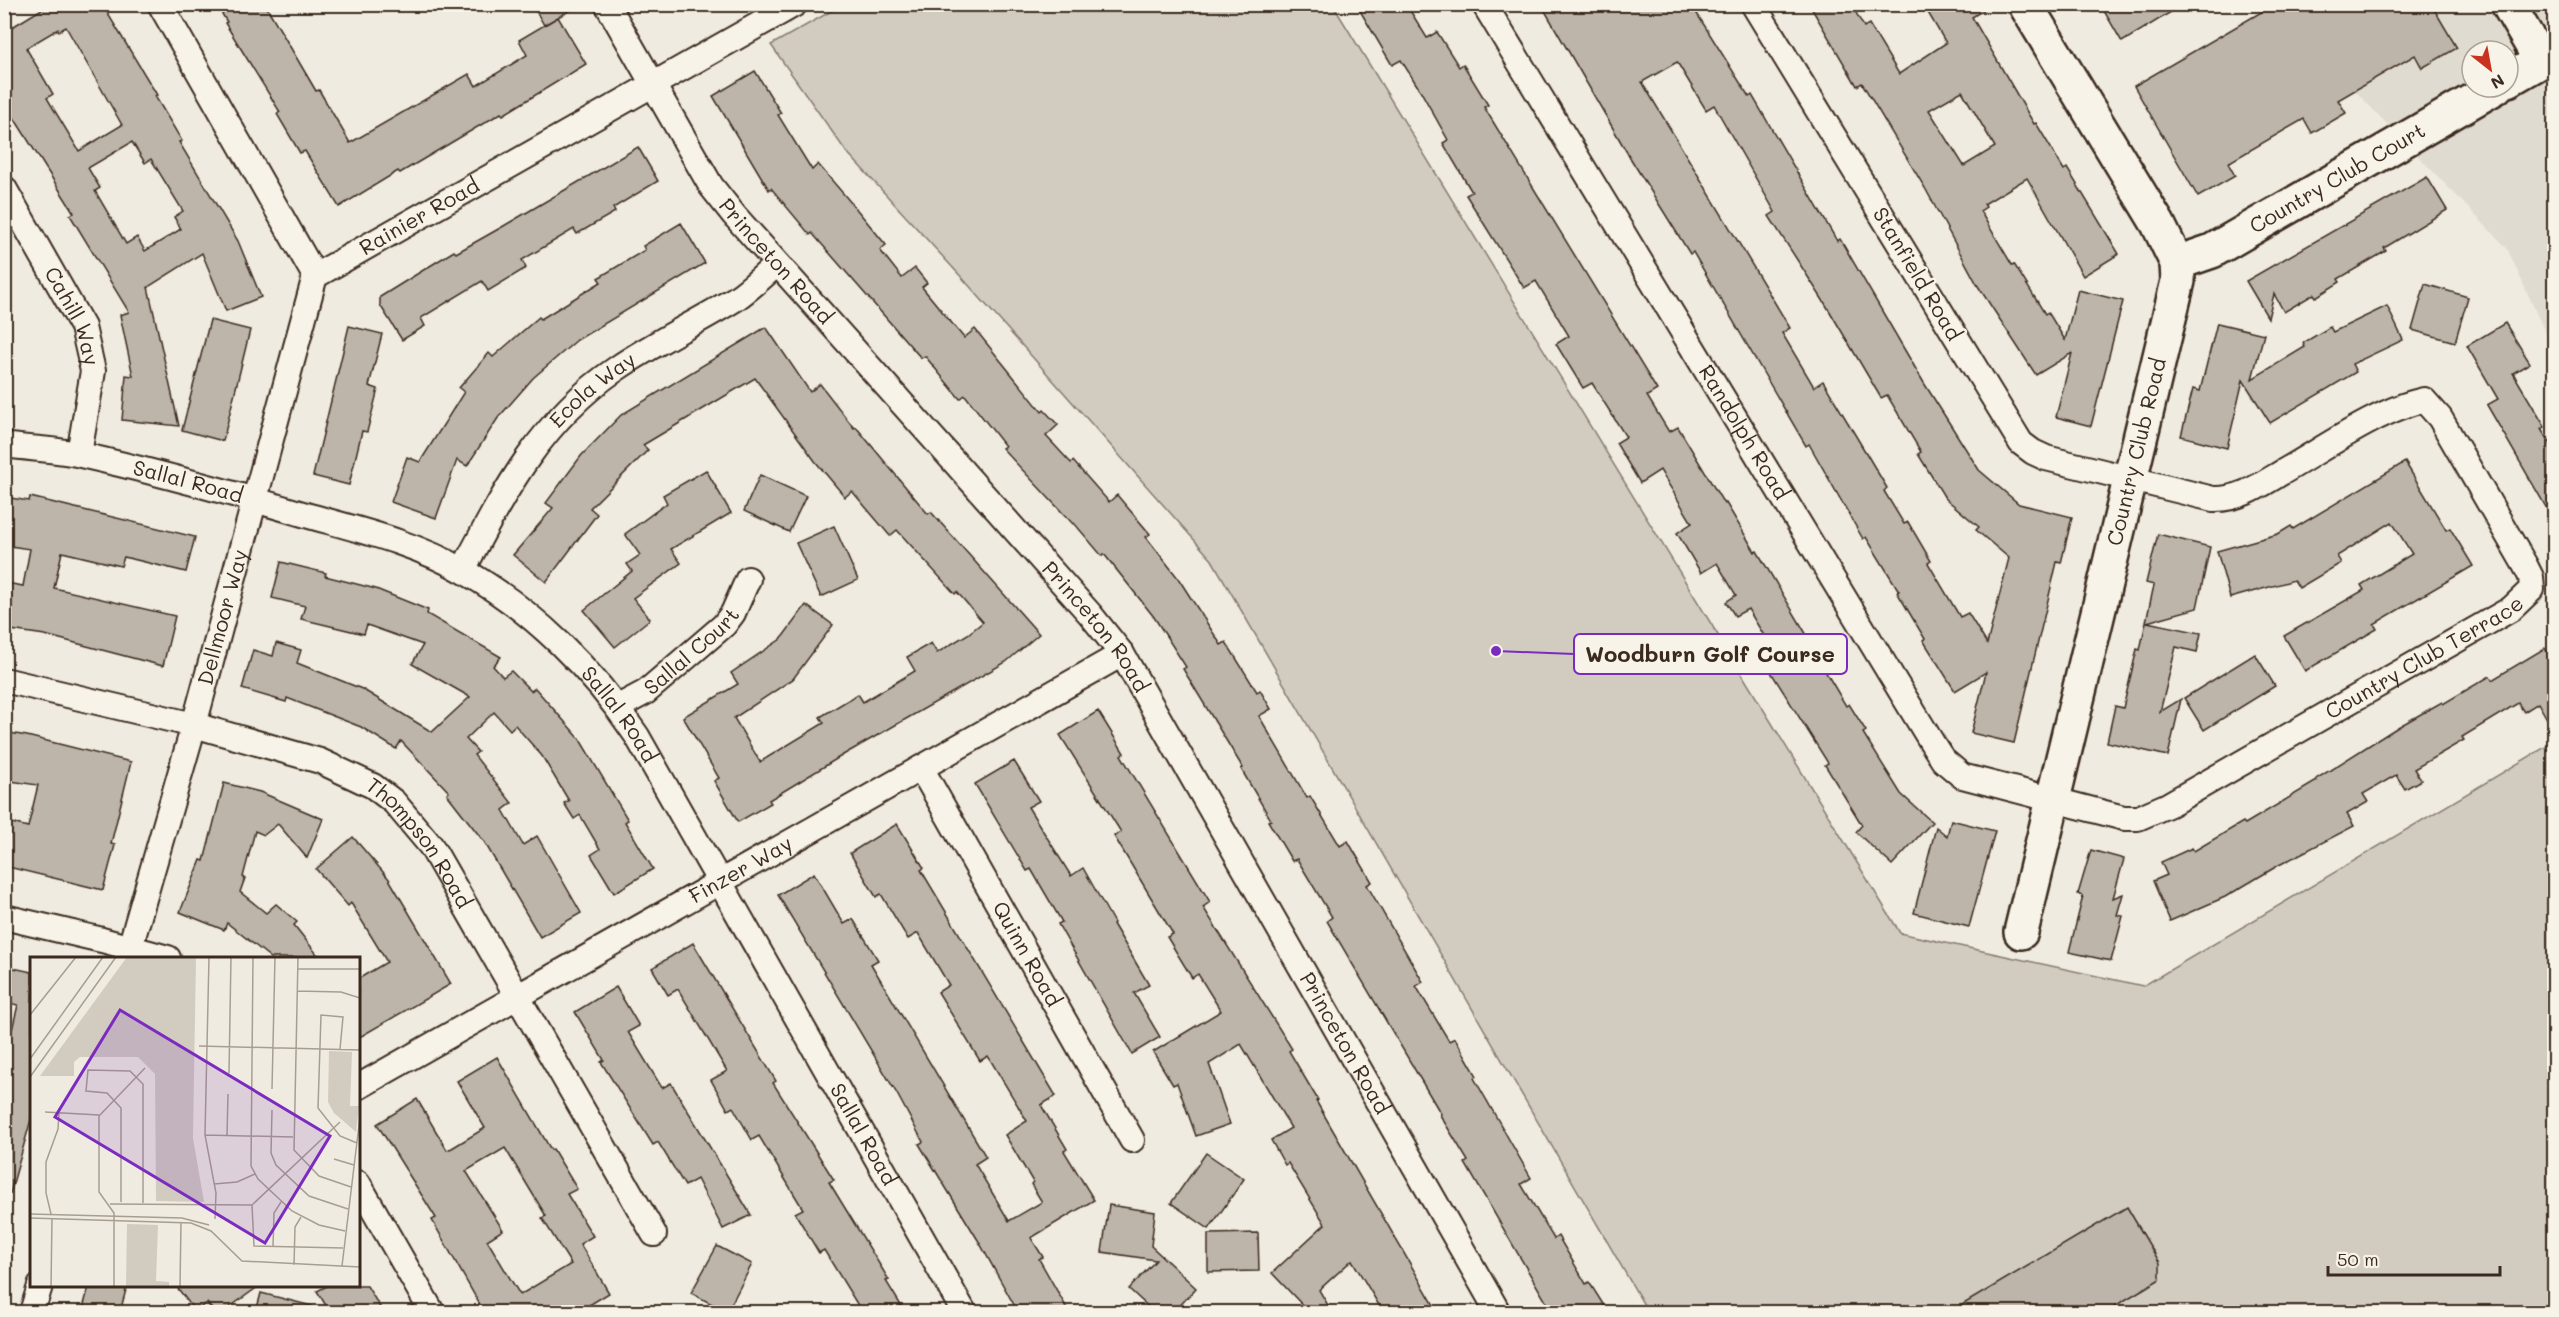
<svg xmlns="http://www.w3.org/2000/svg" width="2559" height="1317" font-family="Mali,sans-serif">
<rect width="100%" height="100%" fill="#efebe0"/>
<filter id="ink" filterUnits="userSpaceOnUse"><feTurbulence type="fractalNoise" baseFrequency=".0167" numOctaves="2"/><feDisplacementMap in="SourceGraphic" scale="12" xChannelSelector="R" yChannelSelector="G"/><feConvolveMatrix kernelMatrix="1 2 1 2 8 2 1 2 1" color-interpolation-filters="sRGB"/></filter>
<g filter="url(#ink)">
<!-- built -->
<path fill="#e0dbd0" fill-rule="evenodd" d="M2272,5h282v347l-47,-104zM2472,51h36v36h-36z"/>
<!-- green -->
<path fill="#d1cbc0" stroke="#867a6f" stroke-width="1.5" d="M842,5h491l567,928 243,53 411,-244v570h-906l-436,-752 -247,-279 -120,-131 -74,-105z"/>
<!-- building -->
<g fill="#bdb5aa" stroke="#3b2a1e" stroke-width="1.5" fill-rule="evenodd">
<path d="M50,4h52l55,91 -2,1 27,45 -3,1 59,99 23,56 -35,14 -24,-58 -54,34 31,139 -57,-6 4,-45 7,1 -13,-61 9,-3 -59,-97 4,-2 -70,-111v-70zM66,27l56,98 -43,26 -32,-53 6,-4 -27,-46 32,-19 1,2zM132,142l13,21 6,-4 32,52 -9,6 7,12 -36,22 -8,-14 -11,7 -31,-53 5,-3 -12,-20z"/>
<path d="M216,4h49l51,87 3,-1 31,53 119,-69 7,12 51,-31 -8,-15 39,-23 28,47 -83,51 -2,-2 -101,60 -2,-2 -59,36 -34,-56 -5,2 -23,-39 3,-2 -55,-89 2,-1z"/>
<path d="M532,4h49l-37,21z"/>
<path d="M1356,4h50l21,34 10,-6 22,35 4,-3 25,41 -4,2 173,283 -10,6 22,36 9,-5 46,77 2,-1 29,49 2,-1 51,86 -2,2 40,67 3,-2 17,27 -3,2 38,61 31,28 -40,43 -36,-33 6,-7 -37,-60 3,-2 -59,-94 11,-7 -32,-53 -13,7 -9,-14 10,-7 -19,-32 -16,10 -24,-40 15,-10 -32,-53 -20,13 -24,-40 10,-6 -34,-54 -9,5 -27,-44 13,-8 -33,-55 -12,7 -58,-93 6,-3 -29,-49 5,-3 -28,-50 -19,-30 -9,5z"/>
<path d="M1541,4h150l58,93 3,-2 85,146 3,-2 84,144 55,87 40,34 53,13 -11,46 -4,-1 -43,181 -43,-10 15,-61 -31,19 -32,-51 2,-1 -28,-47 2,-1 -33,-54 -3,2 -54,-95 -3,2 -113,-194 -3,2 -61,-98zM1677,62l29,48 8,-5 61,107 -6,4 57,89 55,93 6,-3 34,57 -3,2 27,44 34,29 -3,3 33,28 -22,86 -19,-31 -8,4 -32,-54 3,-2 -23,-39 -4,2 -20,-33 3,-3 -64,-107 -9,6 -32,-54 8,-5 -148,-246z"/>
<path d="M1809,4h42l13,23 5,-3 30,50 47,-31 -23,-39h70l-21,13 62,107 2,-1 28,47 3,-2 52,86 -36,22 -56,-98 -43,26 2,3 -6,4 32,54 2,-1 31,50 3,-2 17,28 13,-50 45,11 -32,125 -35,-9 16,-64 -36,22 -58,-89 -53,-98 -63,-105 -5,3zM1962,91l33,56 -31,19 -35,-56z"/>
<path d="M2100,4h84l-62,38z"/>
<path d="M2275,4h156l26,44 -35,20 -7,-13 -77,45 8,13 -34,20 -8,-14 -76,44 7,13 -37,21 -64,-111z"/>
<path d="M755,71l26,42 -3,2 34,55 6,-6 40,47 28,34 -6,5 22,28 13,-10 12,15 -5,4 42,51 11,-9 67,83 2,-2 14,15 -12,11 25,27 2,-2 36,41 8,-7 33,39 -4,3 32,41 43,67 5,-3 31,50 3,-2 11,19 -12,7 48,82 3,-2 30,50 8,-5 24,41 -5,3 56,97 -7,4 33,55 6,-3 22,38 -3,2 57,100 -10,6 33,55 4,-3 28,48 3,-2 19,30h-56l-87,-149 3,-2 -28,-46 1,-1 -114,-193 5,-4 -35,-58 -5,2 -24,-40 3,-1 -30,-51 2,-1 -60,-99 3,-2 -32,-50 -50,-63 -2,2 -28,-33 -1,1 -71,-76 3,-2 -40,-51 -5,4 -35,-43 -4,2 -109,-125 -2,2 -39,-47 -2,2 -56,-94z"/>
<path d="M638,147l20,34 -45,27 2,4 -38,22 -3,-5 -52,31 4,8 -38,23 -6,-10 -61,37 4,8 -23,14 -22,-35v-8l74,-46 2,2 46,-26z"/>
<path d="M2427,177l20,33 -63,38 2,3 -48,28 2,3 -24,15 -2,-3 -30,18 -10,-18 -6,24 -22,-37z"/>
<path d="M681,223l24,40 -128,77 -44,38 -35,40 -31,48 -10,-6 -21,58 -45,-16 16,-45 13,5 44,-70 -5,-4 30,-35 4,4 46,-40 2,2 60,-37 -3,-4 47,-28 -2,-4z"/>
<path d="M2425,284l43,13 -13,45 -43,-12z"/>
<path d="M2387,306l16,34 -51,24 4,8 -86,51 -27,-43 -16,68 -46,-12 12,-47 7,2 17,-68 47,11 -12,45 53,-32 -2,-4 27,-16 3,5z"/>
<path d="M210,320l40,10 -27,111 -41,-11z"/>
<path d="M2505,323l25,40 -17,10 32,54 -4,2 13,22v70l-67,-116 11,-6 -31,-53z"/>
<path d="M349,326l33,8 -13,52 9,3 -11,43 -5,-1 -13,54 -36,-9z"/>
<path d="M766,327l44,65 10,-8 34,44 2,-1 72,87 3,-2 108,122 -33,28 -163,93 -74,45 2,3 -33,19 -24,-41 5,-3 -36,-61 55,-33 -7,-11 50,-34 25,-34 27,20 -40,54 -59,39 26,44 64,-39 -4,-6 38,-23 5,8 52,-31 -8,-14 24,-14 6,10 31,-19 15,-12 -26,-30 -2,2 -58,-64 -7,6 -38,-45 -7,6 -30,-36 -60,-83 -112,67 5,5 -58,58 7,6 -51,68 -33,-27 40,-47 -7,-5 35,-47 40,-41z"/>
<path d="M2405,462l41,68 4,-2 23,38 -99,58 3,5 -72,42 -21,-35 80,-46 -3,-5 51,-31 -20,-32 -55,34 4,7 -42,25 -5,-8 -64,18 -13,-47 61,-17 13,-8 2,3z"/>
<path d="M706,470l25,43 -60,36 10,14 -48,35 17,21 -35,28 -31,-37 48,-39 -5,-7 13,-9 -15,-21 42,-31 -4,-8z"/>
<path d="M760,475l46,21 -17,36 -45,-21z"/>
<path d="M4,497l25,4 1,-4 165,40 -9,35 -62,-15 -3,9 -59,-14 -8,36 121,28 -12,50 -118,-31 -41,-6v-34l3,-12 16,3 7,-37 -26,-4z"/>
<path d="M834,526l24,54 -37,17 -25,-54z"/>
<path d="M2158,534l52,13 -13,61 -50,14 54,11 -4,19 -21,-5 -16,65 21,-13 -13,57 -61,-14 8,-36 8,2 14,-59 3,1 14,-65 -8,-2z"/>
<path d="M281,562l45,11 -1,3 51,13 52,21 -1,4 74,43 -8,9 10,11 8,-6 20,20 4,-3 44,50 49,82 -3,2 28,47 -39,24 -23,-38 9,-6 -20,-34 -6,4 -10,-16 5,-2 -27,-45 -27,-31 -5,5 -16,-18 -28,27 12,13 -4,3 38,48 -9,7 20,35 14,-9 44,77 -41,24 -55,-94 -38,-49 2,-2 -48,-51 -5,8 -35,-22 -74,-29 -1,4 -44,-13 11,-39 20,6 3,-13 25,7 -4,13 65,26 70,43 38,-35 -58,-33 11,-19 -56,-20 -3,9 -63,-15 4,-13 -33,-8z"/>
<path d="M2545,648l9,17v66l-16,-28 -14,9 -6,-9 -56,34 2,3 -50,29 7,11 -16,9 -9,-14 -33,19 5,8 -21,12 7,12 -75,39 -54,32 -55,24 -17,-40 14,-6 -6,-13 31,-14 2,3 49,-29 2,2 72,-43 -1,-2 82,-52 44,-25 1,2 47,-28 2,4z"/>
<path d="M2255,654l20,32 -71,44 -20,-32z"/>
<path d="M1098,711l26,42 -3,2 89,147 -7,5 89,142 -3,2 29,49 -2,1 122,211h-55l-31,-52 -33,30 13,22h-23l-37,-39 53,-49 -37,-61 -3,2 -14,-25 20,-12 -50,-84 -32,20 21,60 -34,12 -19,-53 -4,2 -20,-33 68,-41 -23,-37 -6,4 -25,-41 6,-3 -59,-98 7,-4 -61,-97z"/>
<path d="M4,732l23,4 104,26 -20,82 4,1 -12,45 -99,-24v-45l24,6 10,-42 -34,-5z"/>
<path d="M1014,761l25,40 -11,6 43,69 12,-8 31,55 -1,1 36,61 -15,8 26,44 -28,17 -74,-130 4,-2 -31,-53 -4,2 -52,-87z"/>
<path d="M224,783l36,9 63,27 -16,39 -29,-34 -14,11 -9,-4 -12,46 2,1 -5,14 26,21 10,-9 21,18 -3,3 26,33h-49l-44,-35 -3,7 -44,-18 21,-52 3,1z"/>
<path d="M1951,820l44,11 -26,96 -55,-14 22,-86 11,9z"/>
<path d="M897,824l27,44 -3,2 135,226 -15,9 26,44 -3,2 30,49 -63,38 12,19 -4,2 30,53h-51l-40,-72 -59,-96 4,-2 -27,-50 -118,-197 36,-22 30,51 9,-5 25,41 -7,4 115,193 -11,7 34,57 33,-19 -11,-18 2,-2 -28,-47 22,-14 -39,-65 -8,5 -42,-69 11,-7 -31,-52 -10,6 -27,-45 -5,3 -26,-44z"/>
<path d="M353,837l36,42 62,105 -93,54v-59l29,-17 -36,-59 -3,3 -32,-37z"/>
<path d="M2091,850l33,9 -11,39 10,-4 -6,21 6,1 -12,45 -42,-9 14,-56 -5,-2z"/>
<path d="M693,943l83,138 -3,2 61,97 -5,2 60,98 -3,1 19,31h-43l-38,-62 -5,3 -24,-40 8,-4 -44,-73 -7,4 -19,-33 -5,3 -17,-30 16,-9 -49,-82 -10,6 -16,-27z"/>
<path d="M4,966l28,6v144l-22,78h-6v-153l5,1 9,-37 -14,-3z"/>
<path d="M616,987l23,39 -11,6 34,56 9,-5 80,132 -28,14 -26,-50 -12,7 -27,-44 -5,3 -52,-83 3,-2 -29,-48z"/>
<path d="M497,1057l54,93 2,-1 24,40 -10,5 26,42 -13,8 29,49 -31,19h-94l-52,-92 4,-2 -59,-94 40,-25 30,51 5,-2 33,-20 -28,-47zM505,1148l41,68 -4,2 29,46 -51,31 -33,-55 16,-10 -37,-59z"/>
<path d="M1206,1153l38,26 -35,50 -38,-26z"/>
<path d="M1109,1205l46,7 -4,34 45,42 -22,24h-20l-25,-23 27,-29 -54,-8z"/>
<path d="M2127,1207l33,56v16l-55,33h-155z"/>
<path d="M1258,1233l1,38 -51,1v-38z"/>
<path d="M717,1246l35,18 -25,48 -36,-19z"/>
<path d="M89,1286h38l-7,26h-38z"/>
<path d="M176,1286h83l-36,26h-9l-7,-9 -12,8z"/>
<path d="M327,1286h40l16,26h-53l-13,-21z"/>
<path d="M261,1293l51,13 -1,6h-55z"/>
</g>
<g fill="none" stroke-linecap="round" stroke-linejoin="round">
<!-- street casing -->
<g stroke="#3b2a1e" stroke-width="28">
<g id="street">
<path d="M160,4l155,272"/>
<path id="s1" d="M607,4l104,182 23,29 356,399 32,40 376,658"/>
<path id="s2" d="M1484,4l450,742 9,14 19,16 162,42h14l30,-13 343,-196 21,-20 -1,-12 -6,-12 -85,-147 -16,-18c-45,9 -102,50 -143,73 -22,13 -42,27 -68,26l-167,-41 -13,-6 -12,-9 -268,-439"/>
<path id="s3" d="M4,188l79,139 10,44 -14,83"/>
<path id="s4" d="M315,276l480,-272"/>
<path id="s5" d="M4,445c26,4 53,4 77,10 76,17 151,38 225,60 53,15 109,28 158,56 69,39 129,99 173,165l327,576"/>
<path id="s6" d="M463,570c41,-78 78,-150 153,-201 38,-26 80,-46 119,-70 15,-10 28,-23 42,-35"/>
<path id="s7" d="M4,680l190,45 126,36 53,25 21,16 37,44 223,388"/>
<path id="s8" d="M618,707l28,-15 78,-67 9,-12 15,-34"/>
<path id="s9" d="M921,768l211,372"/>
<path d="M4,917l98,23 66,18"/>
<path id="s10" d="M127,958l67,-233 121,-449"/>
<path id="s11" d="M358,1087l764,-433"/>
<path d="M358,1183l74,129"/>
<path d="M32,1312l8,-26"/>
</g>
</g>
<!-- secondary casing -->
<g stroke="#3b2a1e" stroke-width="38">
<g id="secondary">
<path d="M2508,4l33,57 -33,19"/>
<path id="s12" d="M2177,263l35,-12 284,-164"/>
<path id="s13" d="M2021,932l157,-651 -1,-18 -19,-39 -133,-220"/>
</g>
</g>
<!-- street -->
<use href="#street" stroke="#f7f3e8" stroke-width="24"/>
<!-- secondary -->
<use href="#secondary" stroke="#f7f3e8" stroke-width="33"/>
</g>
</g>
<g text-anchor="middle" stroke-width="5" stroke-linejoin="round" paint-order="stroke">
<!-- street labels -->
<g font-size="21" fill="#3b2a1e" stroke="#f7f3e8">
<text dy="7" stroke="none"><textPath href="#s12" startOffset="182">Country Club Court</textPath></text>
<text dy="7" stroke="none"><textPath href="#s4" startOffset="120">Rainier Road</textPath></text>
<text dy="7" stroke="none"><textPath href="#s1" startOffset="309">Princeton Road</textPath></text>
<text transform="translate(1917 274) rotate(59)" y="7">Stanfield Road</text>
<text dy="7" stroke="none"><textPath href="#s3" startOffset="146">Cahill Way</textPath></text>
<text dy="7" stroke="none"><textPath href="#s6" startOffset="224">Ecola Way</textPath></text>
<text dy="7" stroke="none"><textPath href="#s2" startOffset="501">Randolph Road</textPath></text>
<text dy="7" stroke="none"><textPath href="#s13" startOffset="494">Country Club Road</textPath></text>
<text dy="7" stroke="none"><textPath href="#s5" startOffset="188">Sallal Road</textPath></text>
<text dy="7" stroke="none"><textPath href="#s10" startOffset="354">Dellmoor Way</textPath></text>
<text dy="7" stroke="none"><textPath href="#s1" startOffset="795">Princeton Road</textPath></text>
<text dy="7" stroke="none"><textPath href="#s8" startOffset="93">Sallal Court</textPath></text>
<text dy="7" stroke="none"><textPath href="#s2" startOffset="1419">Country Club Terrace</textPath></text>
<text dy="7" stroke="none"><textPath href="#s5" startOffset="692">Sallal Road</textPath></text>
<text dy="7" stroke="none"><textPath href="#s7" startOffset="459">Thompson Road</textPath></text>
<text dy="7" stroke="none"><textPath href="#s11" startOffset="440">Finzer Way</textPath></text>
<text dy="7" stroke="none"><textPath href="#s9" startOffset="214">Quinn Road</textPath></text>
<text dy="7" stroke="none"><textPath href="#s1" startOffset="1281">Princeton Road</textPath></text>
<text dy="7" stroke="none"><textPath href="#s5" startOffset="1178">Sallal Road</textPath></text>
</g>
</g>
<!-- overview -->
<g transform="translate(30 957)">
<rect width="330" height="330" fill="#efebe0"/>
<path d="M97,0h69l-3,181 11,64 -48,-1 -1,-127 -17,-17h-58l-6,5v14h-34zM299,94l23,1 -2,54h9l-3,26 -22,-19 -6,-11zM97,267l31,1 -2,56 13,1v5h-43z" fill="#d1cbc0"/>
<path fill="none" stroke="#a79e92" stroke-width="1.5" d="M179,0l-4,178 11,58 -1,26M223,0l-2,209 7,13 34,32 27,14 26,6M268,0l-4,193 25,26 32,11M267,12h63M267,34l44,1 19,6M0,58l46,-58M169,89l161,4M310,92l3,-32 -22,-2 -3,93 22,28 17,7M0,102l73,-102M199,116l2,-116M0,120l86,-120M242,132l3,-132M242,153l-1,43 5,12 33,31 39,13M15,155l54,3M175,178l88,2M197,178l1,-41M304,202l20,6M184,227l23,-2 18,-8M91,245v-94l-14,-15 -21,-2 2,-21 42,1 13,13v119M80,247l142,1M222,248l2,41 89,2M222,248l88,-83M0,257l152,4 27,7M21,257l-5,-21v-31l12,-33 1,-16M0,261l161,5 20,8 31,30 118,6M243,290l1,-34 7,-11M264,308l1,-38 6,-10M312,309l18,-149M21,330l1,-69M84,330v-74l-15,-21v-76l46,-48M150,330l1,-65"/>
<path fill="#7b2cbf" fill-opacity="0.15" stroke="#7b2cbf" stroke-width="3" d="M90,53l210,126 -65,107 -210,-126z"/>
<rect width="330" height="330" fill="none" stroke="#3b2a1e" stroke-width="3"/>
</g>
<!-- callouts -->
<path fill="none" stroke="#7b2cbf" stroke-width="2" d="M1496 651L1574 654"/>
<circle fill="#7b2cbf" stroke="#f7f3e8" stroke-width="2" cx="1496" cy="651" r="6"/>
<rect fill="#f7f3e8" stroke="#7b2cbf" stroke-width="2" x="1574" y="634" width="273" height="40" rx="6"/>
<g font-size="22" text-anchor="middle" font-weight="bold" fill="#3b2a1e">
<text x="1710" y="662">Woodburn Golf Course</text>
</g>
<!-- margin -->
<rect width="2559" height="1317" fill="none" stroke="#f7f3e8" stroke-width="24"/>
<rect x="12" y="12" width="2535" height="1293" fill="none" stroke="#3b2a1e" stroke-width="2" filter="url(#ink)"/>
<!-- north arrow -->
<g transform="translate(2490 69) rotate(149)"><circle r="28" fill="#f7f3e8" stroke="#aca397" stroke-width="1.5"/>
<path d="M0-4.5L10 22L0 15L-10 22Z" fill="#c8321e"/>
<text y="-9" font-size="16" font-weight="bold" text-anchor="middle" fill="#3b2a1e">N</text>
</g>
<!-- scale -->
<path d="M2328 1266v9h172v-9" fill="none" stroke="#3b2a1e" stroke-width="3"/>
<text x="2337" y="1266" font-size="18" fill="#3b2a1e" stroke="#f7f3e8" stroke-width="4.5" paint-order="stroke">50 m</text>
</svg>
